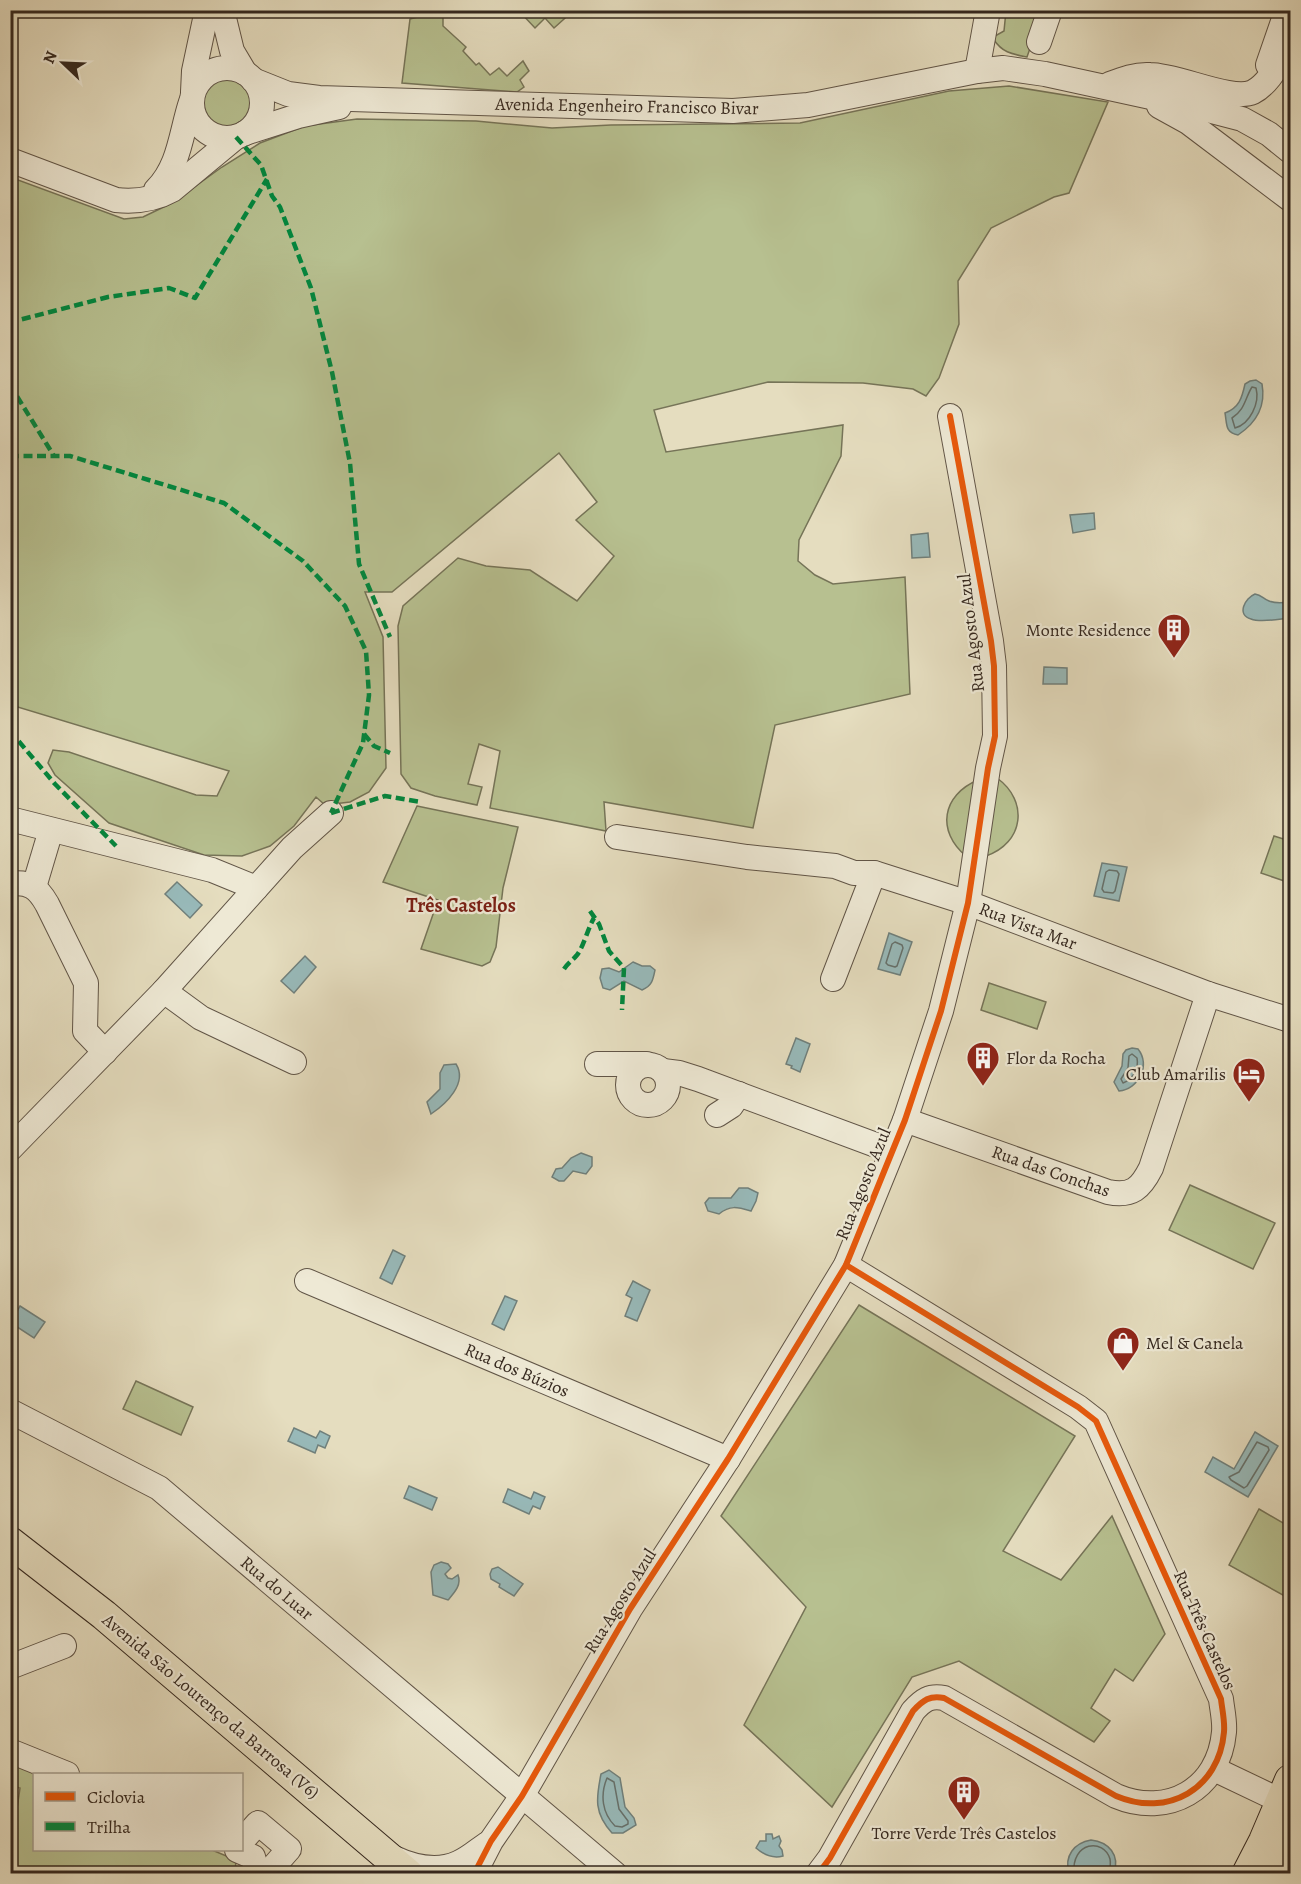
<svg xmlns="http://www.w3.org/2000/svg" width="1301" height="1884" font-family="Alegreya,serif">
<rect width="100%" height="100%" fill="#e5ddbf"/>
<filter id="stains"><feTurbulence type="fractalNoise" baseFrequency=".00333" numOctaves="4"/><feColorMatrix values="0 0 0 0 .2 0 0 0 0 .09 0 0 0 0 .02 0 0 0 .5 -.17"/></filter>
<radialGradient id="worn" r=".72"><stop offset=".6" stop-color="#630" stop-opacity="0"/><stop offset="1" stop-color="#630" stop-opacity=".3"/></radialGradient>
<!-- green -->
<g fill="#b7c090" stroke="#767458" stroke-width="1.5">
<path d="M419,11h24v15l23,21 -3,4 13,14 3,-2 11,12 9,-7 8,8 16,-15 6,10 -9,9 4,7 -7,5 -115,-9 8,-64 8,-2z"/>
<path d="M519,11h17l16,4 6,-4h15l-19,17 -9,-10 -10,10z"/>
<path d="M1006,11h37l-16,46c-15,-3 -24,-4 -33,-17l1,-4 9,-5z"/>
<circle cx="227" cy="103" r="24"/>
<path d="M1009,86l99,16 -39,91 -15,4 -63,31 -33,53 1,43 -20,54 -13,18 -13,-7 -50,-6 -95,-1 -114,28 12,42 177,-27 -2,31 -42,84 -1,21 17,14 18,9 72,-7 5,117 -135,31 -22,103 -149,-26 2,29 -116,-23 10,-57 -21,-7 -11,40 14,3 -5,18 -42,-9 -24,-8 -10,-14 -3,-148 5,-20 55,-48 28,8 44,4 47,31 37,-45 -38,-36 21,-18 -38,-49 -167,139h-27l18,45 3,131 -17,24 -19,10 -25,3 -9,-8 -22,29 -24,20 -28,10 -38,-1 -95,-32 -54,-48 -7,-12 5,-13 16,2 127,43 21,1 12,-25 -218,-66 -1,-528 114,42 19,-2 29,-14 50,-36 38,-24 45,-17 52,-7 119,2 76,7 59,-3 189,-2 149,-32z"/>
<path d="M997,778c32,23 27,65 -11,78z"/>
<path d="M978,780l-12,76c-30,-25 -24,-61 12,-76z"/>
<path d="M417,806l101,21 -15,61 -7,59 -6,15 -8,4 -61,-17 17,-49 -55,-18z"/>
<path d="M1274,836l16,5v42l-29,-10z"/>
<path d="M989,983l57,19 -9,27 -56,-19z"/>
<path d="M1190,1185l85,38 -22,46 -84,-39z"/>
<path d="M859,1305l216,131 -72,115 58,29 51,-64 53,118 -32,47 -18,-12 -24,39 19,13 -16,21 -135,-81 -47,16 -80,130 -88,-82 62,-118 -85,-91z"/>
<path d="M136,1381l57,26 -12,28 -58,-26z"/>
<path d="M1259,1509l31,18v72l-61,-34z"/>
<path d="M10,1762l29,12h-5v76h178l24,10 -1,13h-224v-23l9,-62 -9,-2z"/>
</g>
<!-- water -->
<g fill="#98baba" stroke="#70807c" stroke-width="1.5">
<path d="M1256,380l6,4c4,22 -6,39 -24,51 -13,-2 -11,-11 -13,-22 14,-5 17,-15 20,-29l5,-3z"/>
<path d="M1094,513l1,16 -22,4 -3,-18z"/>
<path d="M928,533l2,24 -18,1 -1,-23z"/>
<path d="M1255,594c7,1 8,5 14,7 7,3 14,2 21,1v16c-11,1 -29,5 -39,1 -15,-4 -6,-21 4,-25z"/>
<path d="M1044,667l23,1v16h-24z"/>
<path d="M1102,863l25,4 -8,34 -25,-5z"/>
<path d="M177,882l25,23 -12,13 -25,-24z"/>
<path d="M889,933l23,9 -12,33 -22,-6z"/>
<path d="M305,956l11,11 -22,26 -13,-12z"/>
<path d="M633,962l9,4h8l5,4c-2,10 -3,16 -13,20l-18,-9 -14,9 -7,-2 -3,-10 2,-9 7,-1 10,4z"/>
<path d="M796,1038l14,6 -10,28 -9,-4 1,-2 -6,-2z"/>
<path d="M1132,1048l6,1c13,16 1,40 -19,42l-5,-9 8,-16 1,-12 3,-4z"/>
<path d="M456,1064c12,19 -10,40 -25,50l-4,-12 13,-13v-16l4,-8z"/>
<path d="M581,1153l11,4v9l-6,8 -13,-3 -9,10h-5l-7,-4 4,-8 6,-1 9,-10z"/>
<path d="M739,1188h9l10,5 -2,8 -5,10c-14,-4 -21,-6 -32,3l-11,-3 -3,-8 4,-5h22z"/>
<path d="M393,1250l12,6 -13,28 -12,-6z"/>
<path d="M633,1281l17,9 -13,31 -12,-5 7,-18 -6,-3z"/>
<path d="M505,1296l12,5 -13,29 -12,-6z"/>
<path d="M20,1306l25,16 -11,16 -23,-15z"/>
<path d="M294,1428l22,10 4,-7 10,5 -5,12 -7,-3 -3,8 -27,-12z"/>
<path d="M1255,1432l23,14 -30,51 -43,-25 8,-15 21,12z"/>
<path d="M409,1486l28,12 -5,12 -28,-12z"/>
<path d="M508,1489l23,10 3,-7 11,5 -5,12 -7,-3 -4,8 -26,-12z"/>
<path d="M441,1562l7,2 3,4 -6,6 3,4 4,1 6,-4c4,10 -4,18 -10,25l-15,-5 -2,-23 3,-7z"/>
<path d="M498,1567l25,17 -9,12 -15,-9 1,-3 -9,-5 -1,-5 2,-5z"/>
<path d="M609,1770l11,8 5,29 9,11 2,7 -13,8h-11c-18,-20 -16,-34 -11,-59z"/>
<path d="M766,1834h6l1,5 6,-3 2,5 -2,5 3,4 1,6c-11,3 -19,-1 -27,-8l4,-7h6z"/>
<path d="M1091,1840c18,2 29,15 23,33h-45c-5,-17 5,-30 22,-33z"/>
</g>
<g fill="none" stroke-linecap="round" stroke-linejoin="round">
<!-- shore -->
<g stroke="#66716c" stroke-width="1.5">
<path d="M1252,387l4,1c4,15 -6,36 -21,40l-3,-10c13,-8 13,-20 20,-31z"/>
<path d="M1109,870l8,1 2,3 -4,17 -2,2 -9,-1 -2,-3 4,-17z"/>
<path d="M895,942l7,3 1,3 -6,18 -2,1 -7,-2 -2,-2 6,-19z"/>
<path d="M1132,1054l5,4c2,11 -4,21 -14,25l-2,-4 7,-11 1,-12z"/>
<path d="M1257,1442l11,5 1,3 -22,36 -3,2 -13,-8 -2,-3 10,-5z"/>
<path d="M607,1778l7,4 5,27 9,12v3l-6,3 -7,-1c-13,-13 -15,-31 -8,-48z"/>
<path d="M1074,1874c-3,-33 30,-36 36,-15 1,5 0,10 -1,15"/>
</g>
<!-- minor casing -->
<g stroke="#615547" stroke-width="26">
<g id="minor">
<path d="M222,10l10,41 13,22"/>
<path d="M1039,42l11,-32"/>
<path d="M1268,65l19,-55"/>
<circle cx="227" cy="103" r="35"/>
<path d="M977,71l11,-61"/>
<path d="M253,80l35,14 31,4 414,13 75,-6 169,-34 26,-3 42,6 147,32 50,13 27,15 21,17"/>
<path d="M1110,84c13,-5 26,-10 40,-9 28,0 82,27 103,17 16,-8 27,-31 37,-46"/>
<path d="M193,92l1,-21 13,-61"/>
<path d="M1159,106l29,16 102,77"/>
<path d="M245,133l53,-17 41,-9"/>
<path d="M10,160l106,40c20,2 38,0 56,-10l64,-53"/>
<path d="M156,190c24,-24 25,-58 35,-88"/>
<path d="M10,819l202,51 44,18"/>
<path d="M617,837l130,20 88,9 19,7h20l94,30 240,91 82,26"/>
<path d="M10,884c19,-3 28,4 37,20l39,79 -1,48 20,21"/>
<path d="M34,887l17,-57"/>
<path d="M833,979l41,-106"/>
<path d="M164,991l37,27 93,44"/>
<path d="M597,1064h50"/>
<circle cx="648" cy="1085" r="20"/>
<path d="M663,1071l16,2 19,6 194,72"/>
<path d="M717,1115l14,-9 8,-12"/>
<path d="M905,1120l203,72c24,5 33,-4 43,-24l57,-174"/>
<path d="M10,1149l154,-158 128,-143 39,-35"/>
<path d="M307,1281l421,178"/>
<path d="M10,1411l149,77 456,386"/>
<path d="M10,1667l54,-21"/>
<path d="M10,1751l57,23"/>
<path d="M1214,1769l67,32"/>
<path d="M242,1841l16,-18 31,26 -22,25"/>
<path d="M237,1850l16,7 5,17"/>
<path d="M392,1857c21,10 44,16 66,6 10,-4 20,-13 29,-19"/>
<path d="M474,1874l17,-33 31,-45 108,-187 98,-150 118,-194 59,-145 36,-109 27,-108 20,-135 7,-32 -1,-70 -3,-25 -41,-225"/>
<path d="M818,1874l12,-16 83,-147c10,-11 17,-16 31,-13l172,98c52,22 103,-7 108,-64 1,-11 -2,-23 -3,-33l-125,-278 -18,-14 -232,-142"/>
</g>
</g>
<!-- major casing -->
<g stroke="#35281f" stroke-width="32">
<g id="major">
<path d="M10,1542l94,73 304,259"/>
<path d="M1247,1874l17,-33 26,-61"/>
<path d="M1272,1874l18,-40"/>
</g>
</g>
<!-- minor -->
<use href="#minor" stroke="#eee9d5" stroke-width="24"/>
<!-- major -->
<use href="#major" stroke="#e5ddbf" stroke-width="30"/>
<!-- quiet -->
<g stroke="#00873e" stroke-width="4.5" stroke-dasharray="9 4.5" stroke-linecap="butt">
<path d="M236,137l25,28 11,31 8,11 31,81 21,84 18,91 9,101 31,73"/>
<path d="M10,325l5,-4 93,-24 61,-9 26,10 72,-119"/>
<path d="M10,385l44,71"/>
<path d="M10,456h60l154,47 79,58 42,45 21,45 3,44 -6,48 -32,70"/>
<path d="M10,731l45,53 61,62"/>
<path d="M364,734l10,12 16,7"/>
<path d="M331,813l54,-17 36,6"/>
<path d="M590,911l9,13 10,27 15,17 -2,42"/>
<path d="M564,969c4,-6 9,-9 13,-14 6,-7 11,-27 17,-37"/>
</g>
<!-- cycleway casing -->
<g stroke="#eee9d5" stroke-width="10">
<g id="cycleway">
<path d="M474,1874l17,-33 31,-45 108,-187 98,-150 118,-194 59,-145 36,-109 27,-108 20,-135 7,-32 -1,-70 -3,-25 -41,-225"/>
<path d="M818,1874l12,-16 83,-147c10,-11 17,-16 31,-13l172,98c52,22 103,-7 108,-64 1,-11 -2,-23 -3,-33l-125,-278 -18,-14 -232,-142"/>
</g>
</g>
<!-- cycleway -->
<use href="#cycleway" stroke="#e8590c" stroke-width="6"/>
</g>
<!-- icons -->
<defs>
<g id="building-pin" transform="scale(1.725)"><path d="M0 17L-7.5 6A9.5 9.5 0 1 1 7.5 6Z" fill="#8f2418" stroke="#eee9d5"/><path d="M-4-6H4V6H1V3H-1V6H-4ZM-2.5-4.3h1.7v1.8h-1.7ZM.8-4.3h1.7v1.8H.8ZM-2.5-1h1.7V.8h-1.7ZM.8-1h1.7V.8H.8Z" fill="#fff"/></g>
<g id="hotel-pin" transform="scale(1.725)"><path d="M0 17L-7.5 6A9.5 9.5 0 1 1 7.5 6Z" fill="#8f2418" stroke="#eee9d5"/><path d="M-6-4.5h1.5V1H6V5H4.5V3h-9V5H-6ZM-4 0a1.8 1.8 0 1 1 3.6 0ZM.5 0V-2.5h3Q6-2.5 6 0Z" fill="#fff"/></g>
<g id="shop-pin" transform="scale(1.725)"><path d="M0 17L-7.5 6A9.5 9.5 0 1 1 7.5 6Z" fill="#8f2418" stroke="#eee9d5"/><path d="M-5-2.5h2.3a2.7 3.5 0 0 1 5.4 0H5L5.5 6h-11ZM-1.5-2.5h3a1.5 2.3 0 0 0-3 0Z" fill="#fff"/></g>
</defs>
<g fill-rule="evenodd">
<use href="#building-pin" x="1174" y="630"/>
<use href="#building-pin" x="983" y="1058"/>
<use href="#hotel-pin" x="1249" y="1074"/>
<use href="#shop-pin" x="1123" y="1343"/>
<use href="#building-pin" x="964" y="1792"/>
</g>
<g text-anchor="middle" stroke-width="4.5" stroke-linejoin="round" paint-order="stroke">
<!-- street labels -->
<g font-size="18" fill="#35281f" stroke="#eee9d5">
<text transform="translate(627 106) rotate(1)" y="6">Avenida Engenheiro Francisco Bivar</text>
<text transform="translate(971 633) rotate(-97)" y="6">Rua Agosto Azul</text>
<text transform="translate(1028 926) rotate(21)" y="6">Rua Vista Mar</text>
<text transform="translate(1051 1171) rotate(19)" y="6">Rua das Conchas</text>
<text transform="translate(863 1184) rotate(-68)" y="6">Rua Agosto Azul</text>
<text transform="translate(517 1370) rotate(23)" y="6">Rua dos Búzios</text>
<text transform="translate(277 1588) rotate(40)" y="6">Rua do Luar</text>
<text transform="translate(620 1601) rotate(-58)" y="6">Rua Agosto Azul</text>
<text transform="translate(1205 1630) rotate(66)" y="6">Rua Três Castelos</text>
<text transform="translate(211 1706) rotate(40)" y="6">Avenida São Lourenço da Barrosa (V6)</text>
</g>
<!-- poi labels -->
<g font-size="18" fill="#35281f" stroke="#eee9d5" text-anchor="end">
<text x="1151" y="636">Monte Residence</text>
<text x="1006" y="1064" text-anchor="start">Flor da Rocha</text>
<text x="1226" y="1080">Club Amarilis</text>
<text x="1146" y="1349" text-anchor="start">Mel &amp; Canela</text>
<text x="964" y="1839" text-anchor="middle">Torre Verde Três Castelos</text>
</g>
<!-- neighbourhood labels -->
<g font-size="20" font-weight="bold" fill="#7a1f14" stroke="#eee9d5">
<text x="461" y="912">Três Castelos</text>
</g>
</g>
<!-- margin -->
<rect width="1301" height="1884" fill="none" stroke="#e5ddbf" stroke-width="36"/>
<rect x="12" y="12" width="1277" height="1860" fill="none" stroke="#35281f" stroke-width="3"/>
<rect x="18" y="18" width="1265" height="1848" fill="none" stroke="#35281f" stroke-width="1.5"/>
<!-- legend -->
<rect x="33" y="1773" width="210" height="78" fill="#eee9d5" stroke="#a49c8c" stroke-width="1.5"/>
<rect x="45" y="1792" width="30" height="9" fill="#e8590c" stroke="#a49c8c" stroke-width="1.5"/>
<text x="87" y="1803" font-size="18" fill="#35281f">Ciclovia</text>
<rect x="45" y="1822" width="30" height="9" fill="#00873e" stroke="#a49c8c" stroke-width="1.5"/>
<text x="87" y="1833" font-size="18" fill="#35281f">Trilha</text>
<!-- north arrow -->
<g transform="translate(63 63) rotate(293)" stroke="#eee9d5" stroke-width="4.5" paint-order="stroke">
<path d="M0-4.5L10 22L0 15L-10 22Z" fill="#35281f"/>
<text y="-9" font-size="16" font-weight="bold" text-anchor="middle" fill="#35281f">N</text>
</g>
<rect width="100%" height="100%" filter="url(#stains)"/>
<rect width="100%" height="100%" fill="url(#worn)"/>
</svg>
